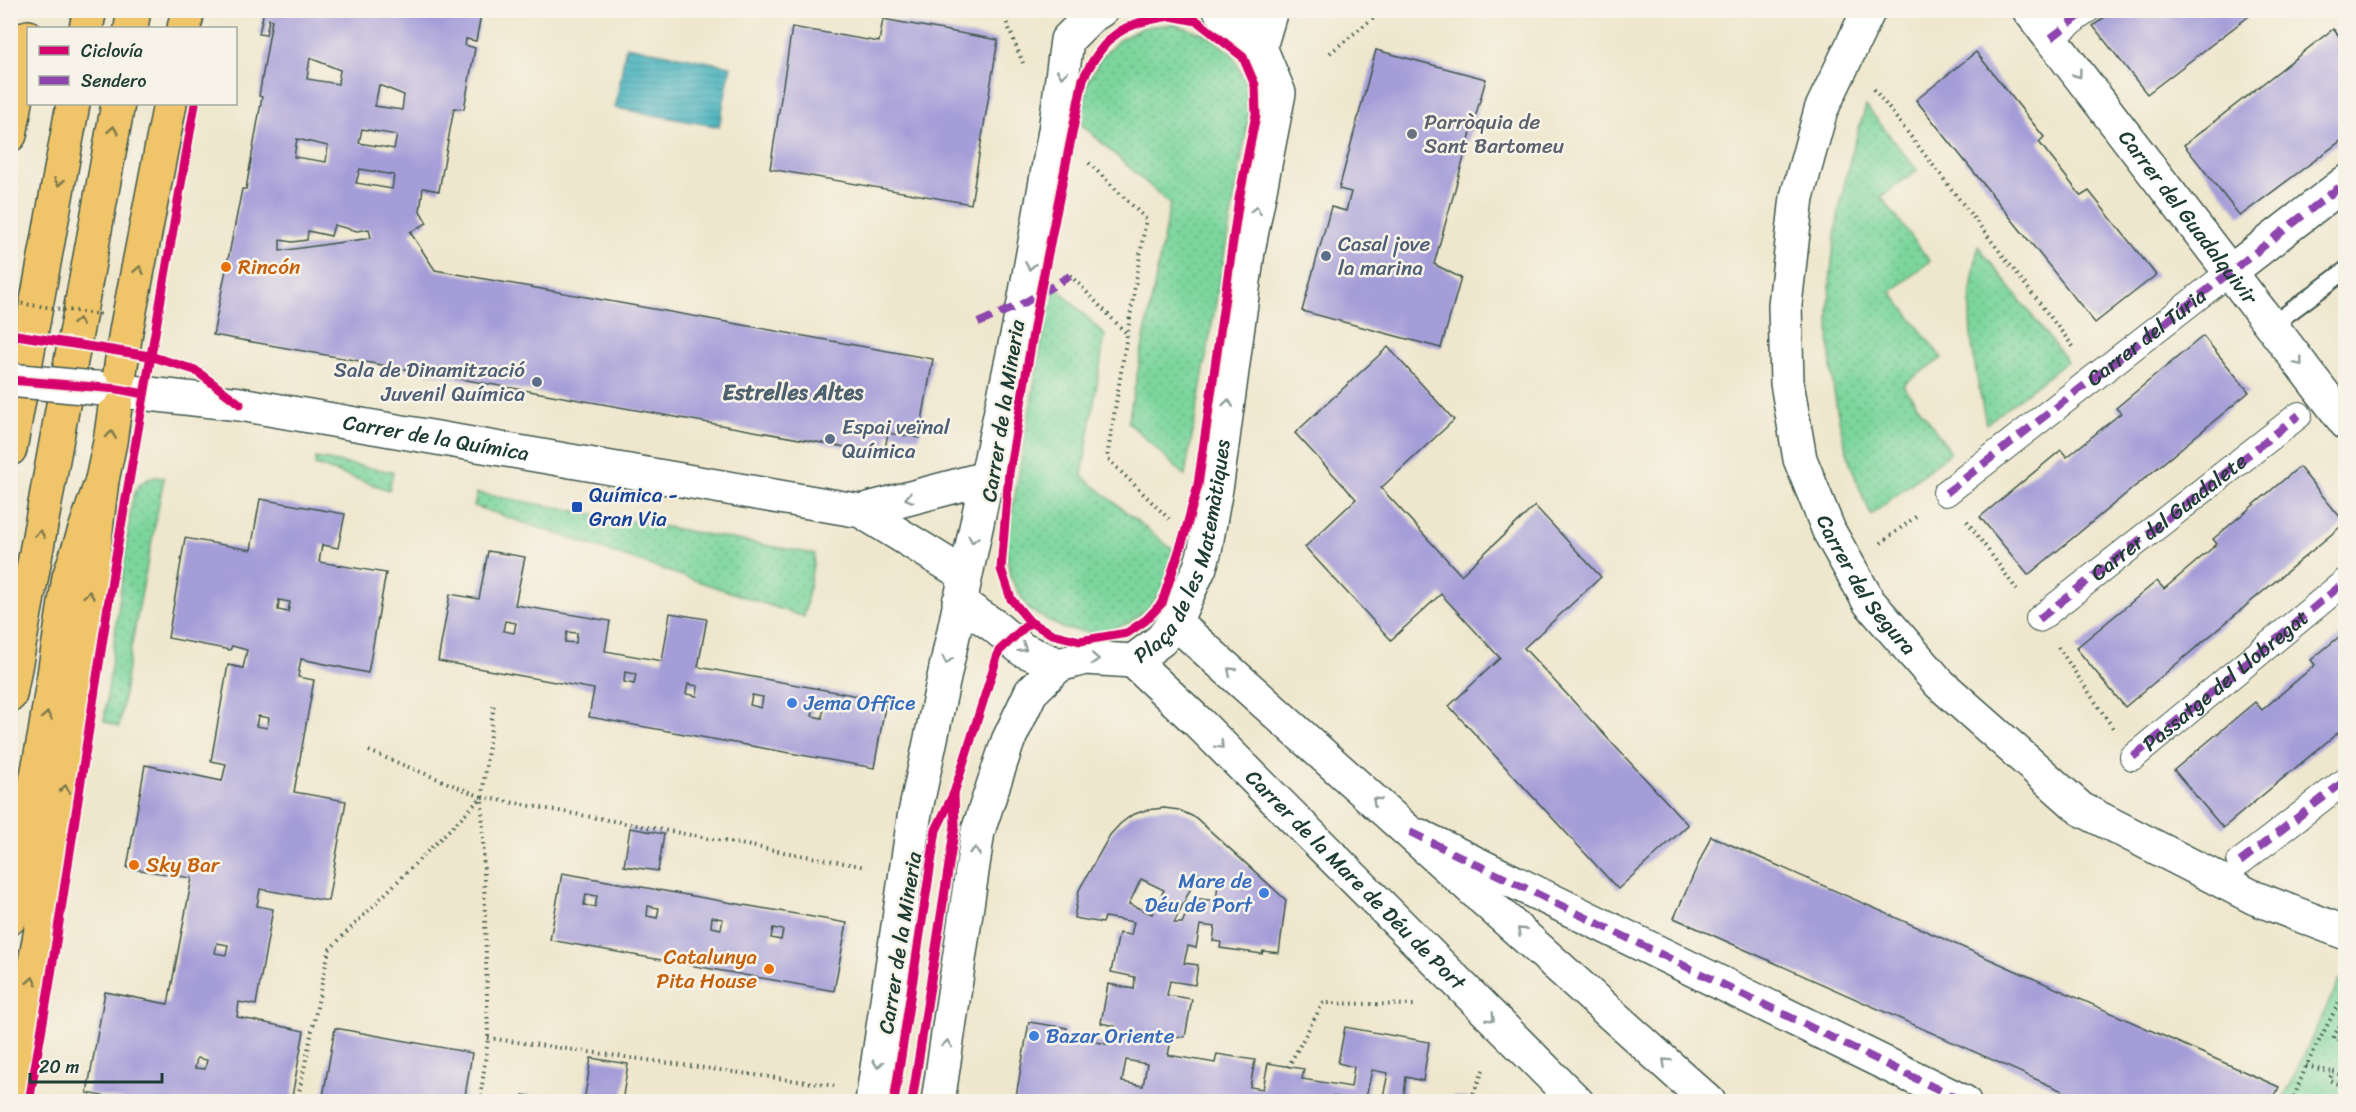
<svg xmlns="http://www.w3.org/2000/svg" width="2356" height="1112" font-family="Sriracha,sans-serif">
<defs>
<pattern id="green-dots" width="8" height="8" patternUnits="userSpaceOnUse" patternTransform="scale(1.5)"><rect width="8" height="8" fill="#7cd69c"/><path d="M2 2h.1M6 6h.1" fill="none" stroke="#65af80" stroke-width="1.8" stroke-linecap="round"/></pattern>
<pattern id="water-rules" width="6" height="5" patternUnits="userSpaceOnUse" patternTransform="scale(1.5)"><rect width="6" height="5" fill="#42b1bd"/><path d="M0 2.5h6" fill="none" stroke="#37919a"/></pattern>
</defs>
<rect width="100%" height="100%" fill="#f7f3e8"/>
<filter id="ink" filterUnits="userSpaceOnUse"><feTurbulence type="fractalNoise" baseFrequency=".0167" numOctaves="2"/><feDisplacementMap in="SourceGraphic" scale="12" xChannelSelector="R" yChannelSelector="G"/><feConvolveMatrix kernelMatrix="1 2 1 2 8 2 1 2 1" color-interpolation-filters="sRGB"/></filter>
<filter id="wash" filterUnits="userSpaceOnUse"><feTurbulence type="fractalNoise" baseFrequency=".008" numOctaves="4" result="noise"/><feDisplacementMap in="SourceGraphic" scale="24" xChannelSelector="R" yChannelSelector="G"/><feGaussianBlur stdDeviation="1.35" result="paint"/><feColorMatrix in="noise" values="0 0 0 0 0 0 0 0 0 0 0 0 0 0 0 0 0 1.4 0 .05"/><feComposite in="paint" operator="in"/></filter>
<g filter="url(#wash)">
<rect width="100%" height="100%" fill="#efe7cd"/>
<!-- green -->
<g fill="url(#green-dots)" stroke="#4e8a68" stroke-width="1.5">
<path d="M1174,24l31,10 27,20 16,33 1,29 -64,360 -57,-54 42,-218 -89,-80 7,-43 13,-23 18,-18 25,-13z"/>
<path d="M1866,106l51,64 -36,27 49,64 -39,31 51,66 -39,27 48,67 -80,63c-9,-20 -17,-39 -23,-60 -34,-114 -19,-237 18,-349z"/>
<path d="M1978,246l89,115 -81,63c-7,-36 -16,-74 -16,-112 0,-22 4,-44 8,-66z"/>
<path d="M1052,283l53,52 -23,141 91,74 -10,38 -13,18 -21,17 -30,10 -35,-4 -35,-19 -19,-33 -4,-31z"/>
<path d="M316,458l77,14 -4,18 -74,-25z"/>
<path d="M155,477l9,1 -33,170 -12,79 -15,-6 27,-214c3,-17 7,-26 24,-30z"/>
<path d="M477,493l338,61 -11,63 -330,-111z"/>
<path d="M2339,981h6v120h-63z"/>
</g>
<!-- water -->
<path fill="url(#water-rules)" stroke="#307778" stroke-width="1.5" d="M626,46l105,20 -12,61 -104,-19z"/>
<g id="blocks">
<!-- building -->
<g fill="#a59dd8" fill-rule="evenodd">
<path d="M264,10h218l-6,31 -10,-2 -1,6 10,3 -11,61 -10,-1 -15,83 -16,-3 -3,23 7,12 -17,9 25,38 498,89 -14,79 -31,-5 -4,21 -671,-119 29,-146h4l16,-92 -3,-1 13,-76 -3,-1 -3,16 -7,-1zM310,58l30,12 -2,14 -31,-5zM379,85l25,10 -2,15 -27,-4zM362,129l35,6 -3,14 -35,-6zM297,139l31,7 -2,16 -32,-5zM360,169l34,6 -2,14 -36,-6zM334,225l23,6 12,-2 2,9 -91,13v-11l12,2 15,-2 1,-9 23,5z"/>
<path d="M2114,10h143l-110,84 -54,-68z"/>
<path d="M883,19l115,21 -27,164 -201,-35 22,-142 87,15z"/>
<path d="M2333,29l13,15v93l-106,79 -56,-71z"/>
<path d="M1376,50l110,29 -52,185 27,14 -20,70 -139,-37 29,-104 15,4 5,-19 -12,-3z"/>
<path d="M1976,52l68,85 -5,5 42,54 8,-5 67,84 -61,48 -179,-223z"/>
<path d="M2203,336l46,56 -221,183 -48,-58 81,-67 6,7 54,-44 -5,-5z"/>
<path d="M1388,347l66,73 -73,68 80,87 74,-69 66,71 -77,71 164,177 -70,64 -169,-183 51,-48 -59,-64 -50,46 -86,-93 51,-48 -61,-66z"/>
<path d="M2299,467l46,56 -220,184 -49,-59 81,-67 7,8 53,-45 -4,-5z"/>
<path d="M260,499l85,15 -7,34 -16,-3 -3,17 67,11 -18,100 -67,-14 -3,18 16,3 -20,112 52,9 -18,100 -68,-12 -3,17 16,3 -17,96 -17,-3 -2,15 67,14 -13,71h-158l-46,-9 18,-101 63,12 24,-126 -65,-10 18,-103 77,16 4,-17 -15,-3 17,-96 15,3 4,-18 -15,-4 -2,4 -62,-12 17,-100 66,12zM279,600l11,2 -2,10 -10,-2zM258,716l11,2 -2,10 -11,-2zM217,943l11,2 -2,10 -11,-2zM197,1058l10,2 -2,9 -10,-1z"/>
<path d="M488,551l37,6 -10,48 95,16 -5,30 57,10 8,-48 37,6 -9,48 188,34 -12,67 -285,-51 5,-28 -156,-28 12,-67 29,5zM505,621l11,2 -2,10 -11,-2zM567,632l10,1 -1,10 -11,-1zM625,672l11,2 -2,10 -10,-2zM688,684l10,2 -1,10 -11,-2zM752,695l11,2 -2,11 -11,-3zM814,706l10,1 -2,11 -10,-2z"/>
<path d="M2346,631v95l-123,102 -49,-58 81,-68 7,8 53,-45 -4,-5z"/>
<path d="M1164,808l15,2 17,8 90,82 -7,53 -16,-2 -1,3 -42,-6 1,-6 -8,-1 2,-14 -15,-2 -4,23 -8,-2 -4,17 14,2 -3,20 -25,-4 -3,14 25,4 -7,38 -13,-1 -4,19 47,8 2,-9 38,6 -5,27 13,2 5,-26 36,6 -2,10 49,8 3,-20 -16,-4 7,-36 84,15 -6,39 -17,-4 -2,19 20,6h-42l6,-29 -16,-3 -7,32 -33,-6 -1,6h-316l14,-80 38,6 -1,8 46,9 3,-19 -14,-3 7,-39 26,5 1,-12 -24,-5 8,-39 12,2 3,-13 -29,-5 -2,6 -29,-5 5,-28 31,-55 10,-11 12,-9 14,-5zM1198,873l21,2 -3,26 -23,-3 -11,25h-8zM1141,879l23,11 -12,24 -23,-10zM1126,1060l21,4 -4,22 -21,-4z"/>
<path d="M630,828l34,6 -6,37 -34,-5z"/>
<path d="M1711,836l568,251 -7,15h-185l-413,-184z"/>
<path d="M562,873l285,50 -13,68 -284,-51zM586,894l11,2 -2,11 -11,-2zM648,906l11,2 -2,10 -10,-2zM712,917l11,2 -2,10 -10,-2zM773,928l10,2 -2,10 -10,-2z"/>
<path d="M335,1028l137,25 -8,49h-142z"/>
<path d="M591,1058l37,6 -6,38h-38z"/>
<path d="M523,1095l29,5v2h-30z"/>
<path d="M1453,1096l28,4v2h-29z"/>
</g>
</g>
</g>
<g filter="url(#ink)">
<use href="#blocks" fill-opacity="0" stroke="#3e564b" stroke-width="1.5"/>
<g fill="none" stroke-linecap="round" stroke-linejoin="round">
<!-- service casing -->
<g stroke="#3e564b" stroke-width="20">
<path id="service" d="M2271,326l75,-56"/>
</g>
<!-- pedestrian casing -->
<g stroke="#3e564b" stroke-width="28">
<g id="pedestrian">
<path d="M2051,38l36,-28"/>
<path d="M1946,493l284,-221"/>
<path id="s1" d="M2039,619l260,-204"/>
<path id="s2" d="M2133,757l213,-176"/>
<path d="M2240,862l106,-82"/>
</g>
</g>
<!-- minor casing -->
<g stroke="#3e564b" stroke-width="36">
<g id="minor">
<path id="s3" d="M1869,10l-48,100 -24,87 -12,108 2,78 13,76 29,72 40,71 70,81 142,126 174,89 91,35"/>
<path id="s4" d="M2029,10l317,413"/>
<path d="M1260,47l11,-37"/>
<path d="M2230,272l116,-90"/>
<path id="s5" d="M94,388l146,16 621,107 104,64"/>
<path d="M861,511l125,-33"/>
<path id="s6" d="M1133,661l65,61 379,380"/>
<path d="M1420,836l544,266"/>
</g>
</g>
<!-- tertiary casing -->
<g stroke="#3e564b" stroke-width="36">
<g id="tertiary">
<path id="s7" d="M959,602l34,23 30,25 36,15 26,-7 48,3 28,-21 14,-18 25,-55 5,-17 12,-67 31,-232 31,-158 -19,-46 -40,-37"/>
<path d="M1175,622l534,480"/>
<path d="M872,1102l42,-284 110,-515 31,-172 12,-91 23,-23 11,-7"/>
<path d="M938,1102l40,-271 30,-90 23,-49 28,-27"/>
</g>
</g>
<!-- primary casing -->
<g stroke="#3e564b" stroke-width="36">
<g id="primary">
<path d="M184,28l4,-18"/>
<path d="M10,135l18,-98"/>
<path d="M10,1101l52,-288 40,-333 8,-38 16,-111 44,-227"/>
</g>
</g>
<!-- trunk casing -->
<g stroke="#3e564b" stroke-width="36">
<g id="trunk">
<path d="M86,28l4,-18"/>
<path d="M131,28l3,-18"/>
<path d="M10,449l63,-345"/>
<path d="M10,695l108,-591"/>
<path d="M10,918l35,-185 24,-156 33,-97"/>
</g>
</g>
<!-- path -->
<g stroke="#3e564b" stroke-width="4" stroke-dasharray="1.5 4.5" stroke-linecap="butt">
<path d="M970,10l34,6 19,47"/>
<path d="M1330,53l53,-43"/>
<path d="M1874,89l201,260"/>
<path d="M1089,163l57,56 -39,239 62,61"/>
<path d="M1070,275l58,60"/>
<path d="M1967,521l50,69"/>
<path d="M1881,543l37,-28"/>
<path d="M2058,647l55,81"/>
<path d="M369,751l113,46"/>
<path d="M2346,1029l-7,-2 -6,11 13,5"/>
<path d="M488,1038l347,48"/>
<path d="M2306,1066l27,6"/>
<path d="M1288,1067l35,-64 94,2"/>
<path d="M2346,1076l-13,-4 -4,8 17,8"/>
<path d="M1471,1099l13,-31"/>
<path d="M297,1102l32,-152 153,-153 384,70"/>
<path d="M480,1102l8,-64 -6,-241 12,-94"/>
<path d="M2292,1102l14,-36 40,-77"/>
</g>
<!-- service -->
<use href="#service" stroke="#fff" stroke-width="16"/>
<!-- pedestrian -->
<use href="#pedestrian" stroke="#fff" stroke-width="26"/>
<!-- minor -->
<use href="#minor" stroke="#fff" stroke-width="33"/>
<!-- tertiary -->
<use href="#tertiary" stroke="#fff" stroke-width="33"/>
<!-- primary -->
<use href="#primary" stroke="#f0c469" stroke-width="33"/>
<!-- trunk -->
<use href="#trunk" stroke="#f0c469" stroke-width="33"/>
<!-- minor-bridge casing -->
<g stroke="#3e564b" stroke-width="36" stroke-linecap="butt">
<path id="minor-bridge" d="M10,380l84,8"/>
</g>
<!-- path-bridge -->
<path stroke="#3e564b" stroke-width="4" stroke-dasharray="1.5 4.5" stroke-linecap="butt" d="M10,302l94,13"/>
<!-- minor-bridge -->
<use href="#minor-bridge" stroke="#fff" stroke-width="33"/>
<!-- quiet -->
<g stroke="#8e44ad" stroke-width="8" stroke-dasharray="15 8" stroke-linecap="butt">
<path d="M2051,38l36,-28"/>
<path d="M978,323l46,-20 46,-27"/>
<path id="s8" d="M1946,493l400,-311"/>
<path d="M2039,619l260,-204"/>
<path d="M2133,757l213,-176"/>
<path d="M1410,832l554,270"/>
<path d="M2240,862l106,-82"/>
</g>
<!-- cycleway casing -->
<g stroke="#f7f3e8" stroke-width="13">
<g id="cycleway">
<path d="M1171,16l26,5 46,36 12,28 1,30 -17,84 -41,286 -13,48 -23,70 -16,17 -19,13 -47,8 -28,-7 -22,-12 -19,-23 -10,-30 8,-96 31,-180 43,-214c21,-43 40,-57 88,-63z"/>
<path d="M10,334l140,22 45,14 45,34"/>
<path d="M10,380l108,9 26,5"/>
<path d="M29,1102l20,-115 65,-420 81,-463"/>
<path d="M894,1102l42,-272 18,-37 45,-142 31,-29"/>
<path d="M912,1102l43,-276 -1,-33"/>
</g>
</g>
<!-- cycleway -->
<use href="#cycleway" stroke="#d6006c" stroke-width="9"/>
</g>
<!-- one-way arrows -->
<defs><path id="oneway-chevron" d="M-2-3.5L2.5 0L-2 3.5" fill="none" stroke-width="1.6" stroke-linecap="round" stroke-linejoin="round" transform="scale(1.5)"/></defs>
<g stroke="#8f9e9a">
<use href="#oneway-chevron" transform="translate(1062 74) rotate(98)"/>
<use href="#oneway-chevron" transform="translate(2078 74) rotate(53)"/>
<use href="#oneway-chevron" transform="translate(1256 210) rotate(-79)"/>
<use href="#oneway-chevron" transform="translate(1030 266) rotate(100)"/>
<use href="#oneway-chevron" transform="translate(2299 362) rotate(52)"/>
<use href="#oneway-chevron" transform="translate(1228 403) rotate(-82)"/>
<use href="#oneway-chevron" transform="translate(909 498) rotate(165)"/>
<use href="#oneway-chevron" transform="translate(973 539) rotate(102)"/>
<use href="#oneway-chevron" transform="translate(1023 648) rotate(32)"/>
<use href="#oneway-chevron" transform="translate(1095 659) rotate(3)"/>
<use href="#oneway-chevron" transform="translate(947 660) rotate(102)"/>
<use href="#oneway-chevron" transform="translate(1231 671) rotate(-138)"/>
<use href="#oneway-chevron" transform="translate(1220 745) rotate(45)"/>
<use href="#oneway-chevron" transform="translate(1376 801) rotate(-138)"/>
<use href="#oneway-chevron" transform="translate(975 851) rotate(-81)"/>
<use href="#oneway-chevron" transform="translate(1521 931) rotate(-138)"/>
<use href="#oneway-chevron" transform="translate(1491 1018) rotate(45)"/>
<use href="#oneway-chevron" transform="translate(947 1044) rotate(-82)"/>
<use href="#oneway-chevron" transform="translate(1666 1062) rotate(-138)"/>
<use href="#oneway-chevron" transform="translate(878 1064) rotate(98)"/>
</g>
<g stroke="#7d7a4c">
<use href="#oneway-chevron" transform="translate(113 130) rotate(-80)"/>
<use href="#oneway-chevron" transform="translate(59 182) rotate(100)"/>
<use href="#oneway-chevron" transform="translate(139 270) rotate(-79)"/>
<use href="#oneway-chevron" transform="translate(78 322) rotate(-80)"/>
<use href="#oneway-chevron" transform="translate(111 435) rotate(-82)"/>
<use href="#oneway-chevron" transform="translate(40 534) rotate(-80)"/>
<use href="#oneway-chevron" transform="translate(89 595) rotate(-82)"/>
<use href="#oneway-chevron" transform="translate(47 716) rotate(-81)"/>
<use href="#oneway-chevron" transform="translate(65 789) rotate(-83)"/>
<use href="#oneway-chevron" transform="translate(32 981) rotate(-80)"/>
</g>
</g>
<!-- markers -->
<circle fill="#6b7280" stroke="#f7f3e8" stroke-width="2" cx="1412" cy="134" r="6"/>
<g fill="#5c6f8a" stroke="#f7f3e8" stroke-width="2">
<circle cx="1326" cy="256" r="6"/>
<circle cx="537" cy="382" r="6"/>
<circle cx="830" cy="439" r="6"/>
</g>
<g fill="#e8710a" stroke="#f7f3e8" stroke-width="2">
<circle cx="226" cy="267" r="6"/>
<circle cx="134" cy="865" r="6"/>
<circle cx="769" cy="969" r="6"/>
</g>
<rect fill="#1a4fb4" stroke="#f7f3e8" stroke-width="2" x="571" y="501" width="12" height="12" rx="3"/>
<g fill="#3f7fe0" stroke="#f7f3e8" stroke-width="2">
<circle cx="792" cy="703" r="6"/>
<circle cx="1264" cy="893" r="6"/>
<circle cx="1034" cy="1036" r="6"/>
</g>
<g text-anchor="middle" stroke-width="5" stroke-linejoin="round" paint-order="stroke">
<!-- worship labels -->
<g font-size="21" fill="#5b616d" stroke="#f7f3e8" text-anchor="start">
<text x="1424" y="129">Parròquia de<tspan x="1424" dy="24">Sant Bartomeu</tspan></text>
</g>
<!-- street labels -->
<g font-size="21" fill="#1f3d34" stroke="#f7f3e8">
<text dy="7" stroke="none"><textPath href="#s4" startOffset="261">Carrer del Guadalquivir</textPath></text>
<text dy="7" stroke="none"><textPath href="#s8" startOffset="254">Carrer del Túria</textPath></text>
<text transform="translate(1003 411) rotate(-81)" y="7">Carrer de la Mineria</text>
<text dy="7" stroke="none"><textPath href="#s5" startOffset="346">Carrer de la Química</textPath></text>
<text dy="7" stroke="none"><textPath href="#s1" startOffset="165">Carrer del Guadalete</textPath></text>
<text dy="7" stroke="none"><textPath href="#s7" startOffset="320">Plaça de les Matemàtiques</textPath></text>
<text dy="7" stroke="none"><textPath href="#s3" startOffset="608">Carrer del Segura</textPath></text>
<text dy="7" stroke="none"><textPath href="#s2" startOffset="120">Passatge del Llobregat</textPath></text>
<text dy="7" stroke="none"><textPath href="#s6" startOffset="312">Carrer de la Mare de Déu de Port</textPath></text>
<text transform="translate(900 943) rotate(-81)" y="7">Carrer de la Mineria</text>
</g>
<!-- service labels -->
<g font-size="21" fill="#4e5e75" stroke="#f7f3e8" text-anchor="start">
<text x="1338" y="251">Casal jove<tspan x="1338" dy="24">la marina</tspan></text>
<text x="525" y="377" text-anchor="end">Sala de Dinamització<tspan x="525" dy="24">Juvenil Química</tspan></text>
<text x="842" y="434">Espai veïnal<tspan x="842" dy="24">Química</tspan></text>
</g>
<!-- food labels -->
<g font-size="21" fill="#c56008" stroke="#f7f3e8" text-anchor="start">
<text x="238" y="274">Rincón</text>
<text x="146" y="872">Sky Bar</text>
<text x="757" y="964" text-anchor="end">Catalunya<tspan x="757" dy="24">Pita House</tspan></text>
</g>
<!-- transit labels -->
<g font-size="21" fill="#164399" stroke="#f7f3e8" text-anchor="start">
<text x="589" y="502">Química -<tspan x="589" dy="24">Gran Via</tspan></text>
</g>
<!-- shop labels -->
<g font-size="21" fill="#366cbe" stroke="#f7f3e8" text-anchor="start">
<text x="804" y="710">Jema Office</text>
<text x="1252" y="888" text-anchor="end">Mare de<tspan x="1252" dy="24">Déu de Port</tspan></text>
<text x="1046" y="1043">Bazar Oriente</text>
</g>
<!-- neighbourhood labels -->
<g font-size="22" font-weight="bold" fill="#4e5f6d" stroke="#f7f3e8">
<text x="793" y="400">Estrelles Altes</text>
</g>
</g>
<!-- margin -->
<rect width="2356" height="1112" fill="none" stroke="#f7f3e8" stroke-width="36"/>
<!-- legend -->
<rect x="27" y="27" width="210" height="78" fill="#f7f3e8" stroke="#a1aaa0" stroke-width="1.5"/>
<rect x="39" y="46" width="30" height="9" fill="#d6006c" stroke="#a1aaa0" stroke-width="1.5"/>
<text x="81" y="57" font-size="18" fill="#1f3d34">Ciclovía</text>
<rect x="39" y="76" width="30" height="9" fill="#8e44ad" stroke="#a1aaa0" stroke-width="1.5"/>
<text x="81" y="87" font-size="18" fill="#1f3d34">Sendero</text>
<!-- scale -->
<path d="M30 1073v9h132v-9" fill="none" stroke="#1f3d34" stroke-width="3"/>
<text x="39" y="1073" font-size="18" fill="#1f3d34" stroke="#f7f3e8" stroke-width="4.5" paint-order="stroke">20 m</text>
</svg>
